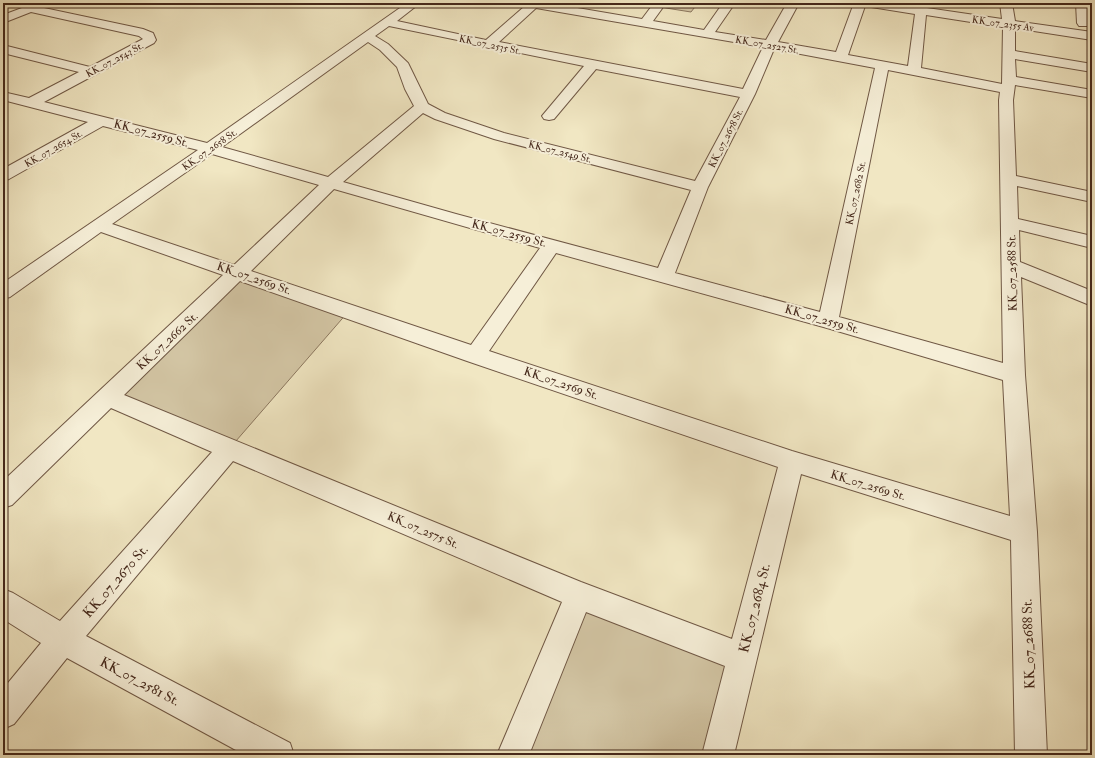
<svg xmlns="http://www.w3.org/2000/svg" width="1095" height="758" font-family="'IM FELL Double Pica',serif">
<rect width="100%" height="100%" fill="#f1e7c3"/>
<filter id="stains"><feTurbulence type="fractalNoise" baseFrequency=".005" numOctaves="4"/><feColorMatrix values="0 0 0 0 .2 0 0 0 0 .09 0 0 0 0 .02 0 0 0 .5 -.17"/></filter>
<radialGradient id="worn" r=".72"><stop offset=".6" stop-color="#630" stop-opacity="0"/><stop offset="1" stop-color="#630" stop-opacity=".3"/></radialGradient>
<!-- green -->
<g fill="#d4c7a6" stroke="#8c7860">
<path d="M648,3h50l-7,9 -44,-7z"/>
<path d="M239,273l109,39 -119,137 -122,-52z"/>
<path d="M579,595l163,63 -24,97h-205z"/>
</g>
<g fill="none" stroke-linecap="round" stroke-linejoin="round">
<!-- minor casing -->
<g stroke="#705845" stroke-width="2">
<g id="minor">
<path d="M407,3h13l-23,18 89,19 39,-34 -3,-3h26l94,16 12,-16h12l-13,18 51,9 19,-27h12l-20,29 51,8 21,-37h12l-21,39 58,10 18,-49h36l26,4v-4h12l-1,5 75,11 -2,-16h12l3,18 77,11v8l-77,-12v23l77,13v8l-77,-13 1,18 76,13v8l-77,-13 -2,15 3,76 76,16v10l-75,-16 1,33 74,17v12l-73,-18 1,32 72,29v15l-71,-29 4,98 12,157 10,223h-32l-4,-215 -210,-66 -67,281h-32l23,-89 -139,-54 -57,143h-32l65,-153 -329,-141 -147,175 204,107 4,12h-49l-178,-97 -53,66 -11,5v-40l38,-46 -38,-24v-30l10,4 47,28 152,-169 -101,-44 -99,97 -9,3v-27l220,-206 -122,-43 -91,65 -7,2v-16l195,-133 -95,-24 -94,53 -6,2v-12l85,-47 -85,-22v-8l26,6 50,-26 -76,-19v-8l87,22 53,-28 -4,-3 -108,-24 -28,11v-8l27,-10 113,24 10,4 3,7 -2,3 -110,59 163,41zM865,6l50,8 -7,52 -60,-11zM536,8l227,39 -20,42 -244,-47zM926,15l77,12 -1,57 -81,-16zM389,26l195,40 -42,50 2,3 5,1 5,-1 42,-50 144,28 -45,84 -191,-48 -59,-20 -17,-9 -20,-41 -20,-19 -13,-8zM368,42l12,8 17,17 8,22 9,17 -86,71 -106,-30zM774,49l101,19 -55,244 -145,-39 33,-86 47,-93zM888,70l112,22 -1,8 4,263 -164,-46zM423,113l12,6 59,20 197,51 -33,78 -202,-54 -113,-32zM212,154l107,31 -85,80 -122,-41zM334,189l206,59 -69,97 -220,-74zM556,253l271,75 176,52 7,136 -218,-65 -303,-100zM240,281l227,80 311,106 -46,172 -151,-57 -457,-187z"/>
<path d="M1076,3h12l1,20 -2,3h-8l-2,-3z"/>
</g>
</g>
<!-- minor -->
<use href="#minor" fill="#f6efd8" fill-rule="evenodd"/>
</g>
<g text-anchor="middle" stroke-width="4" stroke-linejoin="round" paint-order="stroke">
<!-- far-street labels -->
<g font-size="10" fill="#45281b" stroke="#f6efd8">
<text transform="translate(1003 23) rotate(8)" y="4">KK_07_2355 Av</text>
<text transform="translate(490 44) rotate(12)" y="4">KK_07_2535 St.</text>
<text transform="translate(767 44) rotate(10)" y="4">KK_07_2527 St.</text>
<text transform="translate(114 59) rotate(-28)" y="4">KK_07_2543 St.</text>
<text transform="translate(725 138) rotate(-63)" y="4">KK_07_2678 St.</text>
<text transform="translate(53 148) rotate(-30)" y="4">KK_07_2654 St.</text>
<text transform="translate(209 149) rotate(-35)" y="4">KK_07_2658 St.</text>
<text transform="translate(560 151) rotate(14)" y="4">KK_07_2549 St.</text>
<text transform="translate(855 193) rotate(-78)" y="4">KK_07_2682 St.</text>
</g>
<!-- street labels -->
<g font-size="12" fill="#45281b" stroke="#f6efd8">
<text transform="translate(151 133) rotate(15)" y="4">KK_07_2559 St.</text>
<text transform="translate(509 233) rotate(15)" y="4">KK_07_2559 St.</text>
<text transform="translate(1012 273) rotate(-91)" y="4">KK_07_2588 St.</text>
<text transform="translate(254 278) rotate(19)" y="4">KK_07_2569 St.</text>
<text transform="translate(822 319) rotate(16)" y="4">KK_07_2559 St.</text>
<text transform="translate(167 341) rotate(-43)" y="4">KK_07_2662 St.</text>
<text transform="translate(561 383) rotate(19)" y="4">KK_07_2569 St.</text>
<text transform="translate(868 485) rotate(17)" y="4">KK_07_2569 St.</text>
<text transform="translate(423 530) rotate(23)" y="4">KK_07_2575 St.</text>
</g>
<!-- near-street labels -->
<g font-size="14" fill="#45281b" stroke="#f6efd8">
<text transform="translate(115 581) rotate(-49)" y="5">KK_07_2670 St.</text>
<text transform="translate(754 608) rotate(-76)" y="5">KK_07_2684 St.</text>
<text transform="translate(1028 644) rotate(-92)" y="5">KK_07_2688 St.</text>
<text transform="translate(140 681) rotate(28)" y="5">KK_07_2581 St.</text>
</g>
</g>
<!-- margin -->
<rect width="1095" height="758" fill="none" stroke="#f1e7c3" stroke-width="16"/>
<rect x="4" y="4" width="1087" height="750" fill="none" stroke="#45281b" stroke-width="2"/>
<rect x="8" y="8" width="1079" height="742" fill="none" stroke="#45281b"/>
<rect width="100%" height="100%" filter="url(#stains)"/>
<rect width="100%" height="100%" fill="url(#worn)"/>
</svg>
